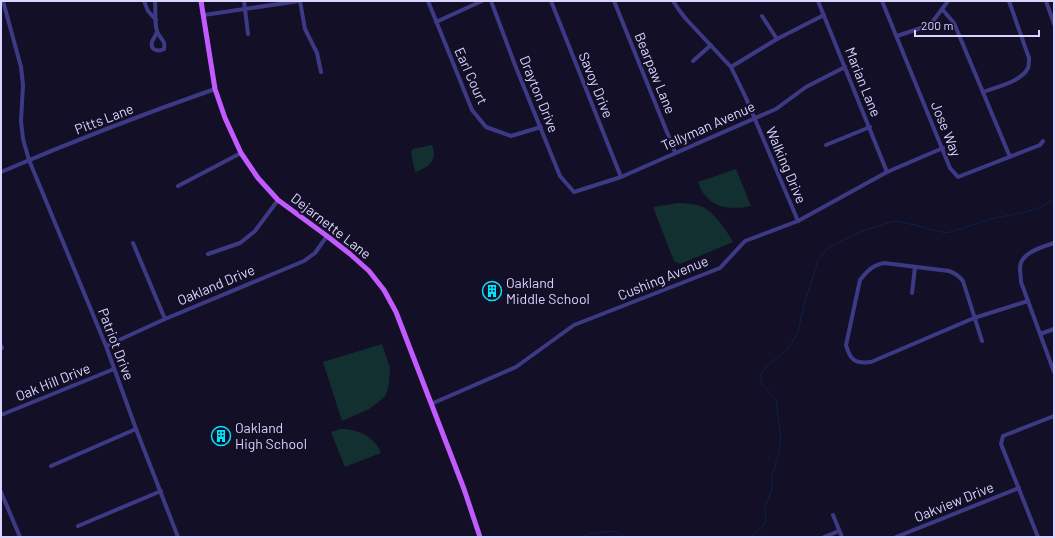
<svg xmlns="http://www.w3.org/2000/svg" width="1055" height="538" font-family="Barlow,sans-serif">
<rect width="100%" height="100%" fill="#130f26"/>
<!-- green -->
<g fill="#12302f">
<path d="M432,145c1,3 2,7 2,10 -1,9 -11,15 -19,17l-4,-20 2,-3z"/>
<path d="M736,169l15,37c-17,4 -36,3 -47,-12 -3,-3 -4,-8 -6,-12z"/>
<path d="M678,203c8,0 17,1 25,4 13,7 23,23 30,35l-53,22 -6,-3 -21,-54z"/>
<path d="M382,344l8,24 -1,15 -3,12 -5,5 -12,9 -27,12 -19,-59z"/>
<path d="M340,429c18,0 34,7 41,24l-36,14 -14,-35z"/>
</g>
<g fill="none" stroke-linecap="round" stroke-linejoin="round">
<!-- stream -->
<g stroke="#0c2248" stroke-width="1">
<path d="M583,537l5,-3 27,-3 9,6"/>
<path d="M750,537l10,-8 6,-7 -1,-15 7,-18v-13l7,-24 2,-12 -5,-40 -14,-16 -2,-7 2,-5 6,-7 20,-16 10,-17 6,-27 14,-45 10,-12 15,-8 17,-8 34,-11 21,4 22,6 10,2 47,-15 28,-5 17,-5 15,-9"/>
</g>
<!-- minor -->
<g stroke="#3d3a85" stroke-width="4">
<path d="M3,1l18,66 2,18 -2,36 2,18 6,21 77,186 30,83 42,108"/>
<path d="M144,1l4,10 8,9"/>
<path d="M155,1c1,10 -1,21 2,30 2,8 9,8 7,18 -6,3 -14,1 -12,-7 1,-3 4,-7 5,-10"/>
<path d="M244,1l4,33"/>
<path d="M300,1l5,28 12,24 4,19"/>
<path d="M428,1l44,109 14,17 25,9 30,-9"/>
<path d="M491,1l24,64 45,111 14,16 47,-15 155,-68 30,-22 39,-20"/>
<path d="M551,1l70,176"/>
<path d="M614,1l61,151"/>
<path d="M673,1l6,9 7,9 45,48 15,31 52,123"/>
<path d="M818,1l69,171"/>
<path d="M882,1l68,167 8,9 82,-32 3,-4"/>
<path d="M1046,1l8,23"/>
<path d="M942,9l12,14 56,134"/>
<path d="M204,15l95,-14"/>
<path d="M762,16l15,23"/>
<path d="M436,22l46,-21"/>
<path d="M897,36l33,-11 18,-24"/>
<path d="M693,61l18,-16"/>
<path d="M731,67l46,-28 47,-24"/>
<path d="M983,92c13,-5 38,-10 45,-24 1,-3 1,-7 1,-10l-20,-57"/>
<path d="M826,145l44,-18"/>
<path d="M1,172c70,-30 142,-58 214,-83"/>
<path d="M178,186l63,-33"/>
<path d="M133,243l32,76"/>
<path d="M1054,243c-12,4 -35,10 -34,26 0,4 1,8 1,13l33,90"/>
<path d="M208,254l32,-11 15,-12 23,-31"/>
<path d="M912,293l3,-26"/>
<path d="M1040,334l14,-5"/>
<path d="M982,341l-19,-60c-4,-5 -8,-8 -14,-10l-65,-8c-11,2 -17,8 -24,17l-14,65c4,15 9,19 25,17l103,-44 54,-17"/>
<path d="M1,346l1,2"/>
<path d="M106,346l59,-27 139,-58 11,-8 12,-17"/>
<path d="M431,404l85,-37 58,-42 146,-57 25,-27 53,-20 89,-49 56,-24"/>
<path d="M1,415l113,-46"/>
<path d="M51,466l85,-37"/>
<path d="M1,492l19,45"/>
<path d="M833,515l9,22"/>
<path d="M78,526l83,-35"/>
<path d="M824,537l15,-6"/>
<path d="M896,537l123,-49"/>
<path d="M1038,537l-37,-93 2,-8 51,-20"/>
</g>
<!-- major -->
<path stroke="#c25bff" stroke-width="5" d="M201,1l14,88 10,29 16,35 17,25 20,22 49,36 23,18 19,17 15,19 12,22 68,177 16,48"/>
</g>
<!-- icons -->
<defs>
<g id="building-ring" transform="scale(1)"><circle r="9.5" fill="#130f26" stroke="#00e5ff" stroke-width="1.5"/><path d="M-4-6H4V6H1V3H-1V6H-4ZM-2.5-4.3h1.7v1.8h-1.7ZM.8-4.3h1.7v1.8H.8ZM-2.5-1h1.7V.8h-1.7ZM.8-1h1.7V.8H.8Z" fill="#00e5ff"/></g>
</defs>
<g fill-rule="evenodd">
<use href="#building-ring" x="492" y="291"/>
<use href="#building-ring" x="221" y="436"/>
</g>
<g text-anchor="middle" stroke-width="4" stroke-linejoin="round" paint-order="stroke">
<!-- street labels -->
<g font-size="14" fill="#d9d4ff" stroke="#130f26">
<text transform="translate(655 73) rotate(68)" y="5">Bearpaw Lane</text>
<text transform="translate(471 76) rotate(66)" y="5">Earl Court</text>
<text transform="translate(863 82) rotate(68)" y="5">Marian Lane</text>
<text transform="translate(596 85) rotate(68)" y="5">Savoy Drive</text>
<text transform="translate(539 94) rotate(68)" y="5">Drayton Drive</text>
<text transform="translate(104 119) rotate(-21)" y="5">Pitts Lane</text>
<text transform="translate(708 126) rotate(-24)" y="5">Tellyman Avenue</text>
<text transform="translate(946 129) rotate(68)" y="5">Jose Way</text>
<text transform="translate(786 165) rotate(67)" y="5">Walking Drive</text>
<text transform="translate(331 226) rotate(38)" y="5">Dejarnette Lane</text>
<text transform="translate(663 278) rotate(-22)" y="5">Cushing Avenue</text>
<text transform="translate(216 285) rotate(-23)" y="5">Oakland Drive</text>
<text transform="translate(116 344) rotate(69)" y="5">Patriot Drive</text>
<text transform="translate(53 382) rotate(-22)" y="5">Oak Hill Drive</text>
<text transform="translate(954 502) rotate(-22)" y="5">Oakview Drive</text>
</g>
<!-- poi labels -->
<g font-size="14" fill="#d9d4ff" stroke="#130f26" text-anchor="start">
<text x="506" y="288">Oakland<tspan x="506" dy="16">Middle School</tspan></text>
<text x="235" y="433">Oakland<tspan x="235" dy="16">High School</tspan></text>
</g>
</g>
<!-- border -->
<rect width="1055" height="538" fill="none" stroke="#d9d4ff" stroke-width="4"/>
<!-- scale -->
<path d="M915 30v6h124v-6" fill="none" stroke="#d9d4ff" stroke-width="2"/>
<text x="921" y="30" font-size="12" fill="#d9d4ff" stroke="#130f26" stroke-width="3" paint-order="stroke">200 m</text>
</svg>
